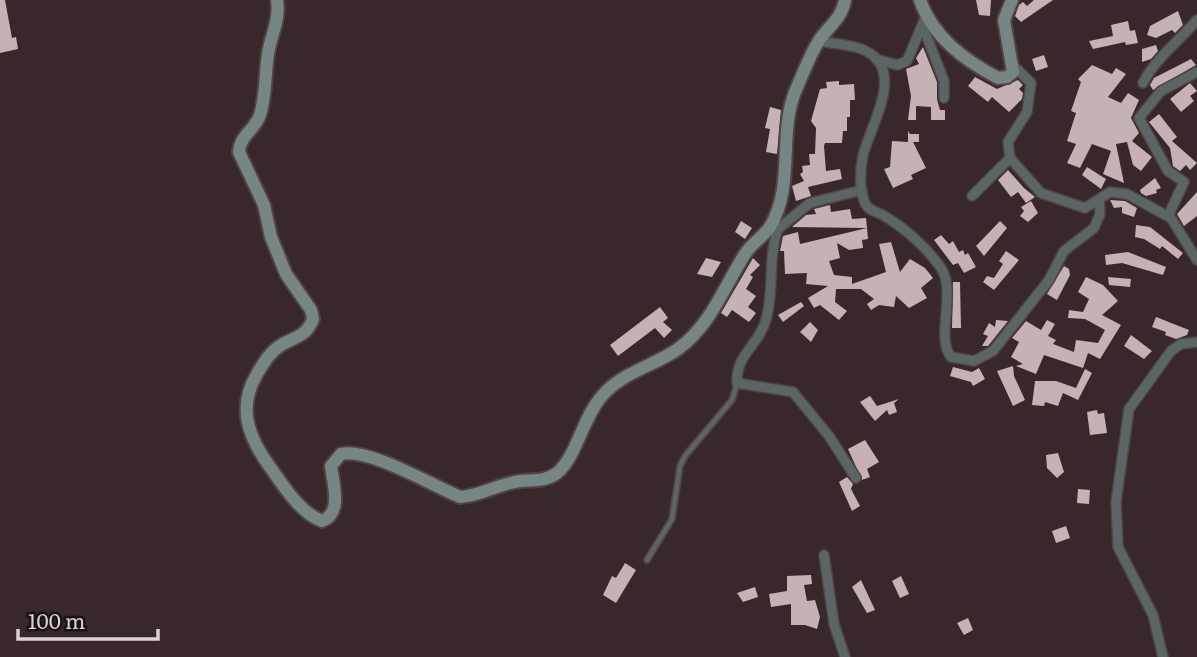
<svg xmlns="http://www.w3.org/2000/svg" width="1197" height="657" font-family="Literata,serif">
<rect width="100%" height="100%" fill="#38282b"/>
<!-- building -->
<g fill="#c6b1b5">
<path d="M0,0h5l7,38 4,-1 2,12 -18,4z"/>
<path d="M976,0h15l-1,16 -11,-1z"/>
<path d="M1034,0h19l-32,22 -6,-6 4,-11 4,-3 4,4z"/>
<path d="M1178,11l5,14 -8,8 -3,-3 -16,8 -9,-3 3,-9z"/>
<path d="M1128,21l2,10 5,-1 3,13 -12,2 -1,-3 -32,7 -4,-8 24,-5 -2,-11z"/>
<path d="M1156,45l2,6 -7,8 -9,3v-13z"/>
<path d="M923,47l14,35v17l3,11h5v10h-14v-13l-15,-1v14h-8l3,-24 -5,-27 13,-5 -3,-6z"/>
<path d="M1044,55l4,12 -12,4 -4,-12z"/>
<path d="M1191,59l5,6 -43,25 -3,-5 4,-7z"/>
<path d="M1092,65l20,9 4,-6 10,6 -18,23 13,6 7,-10 11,7 -8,18 8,15 -7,8 20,16 -11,14 -8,-6 -6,-23 -11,2 8,39 -21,-9 8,-23 -19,-7 -12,24 -13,-5 9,-19 -9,-3 9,-28 -5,-2 10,-29 -3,-3z"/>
<path d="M975,77l22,12 21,-9 5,5 -4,4 4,4 -1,6 -13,13 -17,-15 -4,5 -20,-16z"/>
<path d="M839,81v4l15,-1 1,16h-5v17h-3v14h-4l-1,12h-17l-1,3 2,25 14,-2 2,10 -34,8 3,9 -15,5 -4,-15 12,-5 -4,-7 3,-2 -1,-6 8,-1 -1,-11h6l1,-26 -5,-7 9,-32 7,-1 -1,-6z"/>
<path d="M1190,83l7,8 -7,5 4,5 -13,11 -11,-13z"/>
<path d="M770,107l11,3 -4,44 -11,-2 4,-23 -5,-1z"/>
<path d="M1159,114l18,23 -5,4 25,22 -7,7 -4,-5 -6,6 -7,-5 -3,-18 -21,-26z"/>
<path d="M908,131l2,3h9v8h-6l13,26 -15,7 2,4 -20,9 -9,-19 6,-2 2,-26 16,1z"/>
<path d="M1087,167l19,12 -5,10 -19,-14z"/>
<path d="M1008,170l16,18 11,9 -9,6 -8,-11 -7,5 -13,-17z"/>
<path d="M1155,178l6,10 -5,2 1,3 -11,3 -5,-3 -1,-3z"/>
<path d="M1197,192v24l-13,10 -7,-12z"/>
<path d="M1110,200l15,1 12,7 -3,9 -12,-4v-6l-8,1z"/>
<path d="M1031,201l7,12 -10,9 -8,-6 4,-5 -3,-4z"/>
<path d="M830,205l1,7 19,-3 2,10 14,-1 1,10 -75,-1 14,-12 10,-1 -2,-5z"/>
<path d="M741,221l11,7 -7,11 -10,-7z"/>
<path d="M1000,221l7,7 -23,28 -8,-10z"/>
<path d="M1136,225l14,2 33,26 -5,6 -16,-13 -2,3 -16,-10 -9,-2z"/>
<path d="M867,228l1,11 -6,1 1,8 -14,2 -12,-7 3,15 -11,3 5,14 18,2v7l34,-12 -7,-28 12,-2 9,30 10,-13 15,9 8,10 -12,10 6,10 -18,10 -13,-12 -2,11 -15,-2 -8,5 -4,-6 7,-5 -13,-10h-25l-1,13 12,9 -8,9 -19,-15 -6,3 -6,-10 20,-12 -22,-2 1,-11 -22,1 -1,-23h-4l3,-15 15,-4 2,12z"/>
<path d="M941,235l8,9 4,-3 6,11 4,-2 2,5 3,-2 8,14 -12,6 -6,-10 -5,2 -19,-25z"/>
<path d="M1006,251l13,9 -25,30 -11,-8 4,-6 7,2 9,-14 -4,-3z"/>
<path d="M1128,252l38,15 -3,8 -41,-12 -16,2 -1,-10z"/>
<path d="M706,258l15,4 -9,15 -15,-3z"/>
<path d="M753,258l7,7 -10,10 3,2 -7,12 10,7 -8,11 8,6 -7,9 -17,-12 -5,7 -6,-4z"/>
<path d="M1064,266l5,3 1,6 -13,25 -10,-6z"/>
<path d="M1086,277l17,8 15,16 -16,14 19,10 -21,34 -12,-6 -5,15 -39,-13 -8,19 -20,-8 7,-2 -12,-7 8,-15 -7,-4 14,-17 15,9 6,-10 8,4 -7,12 8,4 -3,4 21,8 2,-12 22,3 7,-13 -20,-11 -17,-1 1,-8 14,2 6,-13 -11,-7z"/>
<path d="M1108,277l23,2 -1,8 -21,-2z"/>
<path d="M953,282h7l1,46h-9z"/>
<path d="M801,302l3,4 -21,16 -5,-7z"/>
<path d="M660,307l8,11 -5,4 9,8 -8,8 -9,-10 -37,28 -8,-11z"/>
<path d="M1156,317l33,13 -2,5 -11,4 -11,-4 1,-3 -14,-5z"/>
<path d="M996,320l12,1 -20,25h-6l6,-10 -5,-2 6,-11 6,4z"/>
<path d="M810,322l8,8 -7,12 -11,-10z"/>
<path d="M1131,335l21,16 -8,8 -20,-13z"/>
<path d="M1013,366l1,10 11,24 -12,6 -16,-35z"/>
<path d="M953,367l19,5 7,-4 6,11 -12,7 -2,-4 -21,-6z"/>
<path d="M1085,369l7,4 -14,27 -15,-7 -5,13 -13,-4 -1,4 -12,-1 3,-24h21l20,7z"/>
<path d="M870,396l7,10 22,-7 -5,4 3,9 -8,3 -2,-5 -12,11 -15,-19z"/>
<path d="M1097,410l1,4 6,-1 3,20 -17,2 -3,-23z"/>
<path d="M865,440l14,22 -12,7 3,8 -8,3 -14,-31z"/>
<path d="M1058,453l6,19 -7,6 -10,-10 -1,-13z"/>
<path d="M847,477l6,7 -2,5 9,17 -8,5 -13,-29z"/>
<path d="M1078,489l12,1 -1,14 -12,-1z"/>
<path d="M1066,526l4,12 -14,5 -4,-12z"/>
<path d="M625,563l11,7 -20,33 -13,-8 9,-19 4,2z"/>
<path d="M811,575l1,9 -8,1 3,16 8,-1 5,17 -3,12 -12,-4h-14v-21l-20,3 -2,-13 18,-3v-15z"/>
<path d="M901,576l8,18 -9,4 -8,-17z"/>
<path d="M861,580l14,30 -8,3 -15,-26z"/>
<path d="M755,587l3,10 -15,5 -6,-9z"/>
<path d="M968,618l5,12 -9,5 -7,-12z"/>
</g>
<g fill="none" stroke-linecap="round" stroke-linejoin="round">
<!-- lane casing -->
<g stroke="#524346" stroke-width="8">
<path id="lane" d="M647,560l25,-41 8,-53 5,-10 47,-56 5,-16"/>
</g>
<!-- street casing -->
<g stroke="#524346" stroke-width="12">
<g id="street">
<path d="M923,27l21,54v17"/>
<path d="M819,41c15,3 34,3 47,10 40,20 4,76 -3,104 -3,14 -4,34 2,48 3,8 14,9 21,14 19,11 43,33 55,51 16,24 -6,69 10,89l23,4 19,-10 56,-71 15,-29 30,-23 6,-14 -1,-14"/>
<path d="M876,59l21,6 10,-4 19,-45"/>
<path d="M1013,65l18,18 -4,29 -19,30 2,16 31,35 44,15 25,-16 17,2 44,24 26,42"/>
<path d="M1143,83c13,-25 35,-41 54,-63"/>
<path d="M972,196l38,-38"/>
<path d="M1168,216l16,-34 -16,-11 -29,-53 22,-27 36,-19"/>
<path d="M770,226l8,3c-10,27 -4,58 -11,87 -7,30 -31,36 -30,67l56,9 36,44 27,42"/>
<path d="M778,229l32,-26 52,-13"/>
<path d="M824,555l10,69 11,33"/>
<path d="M1163,657l-10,-42 -35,-68 -2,-45 13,-93 42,-58 10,-7 16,-2"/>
</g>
</g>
<!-- secondary casing -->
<g stroke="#524346" stroke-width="16">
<g id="secondary">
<path d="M277,0c3,21 -6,34 -9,54 -3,20 -2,42 -8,61 -5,15 -20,20 -21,37l25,53 7,32 15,37 25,36 2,9c-6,17 -18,18 -32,26 -11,7 -17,17 -24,29 -20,33 -9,63 13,93 13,18 30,46 52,54 21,-8 11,-37 9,-55l10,-12c29,-6 90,31 119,43 21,-1 40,-14 61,-16 12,-1 26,0 36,-8 19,-15 26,-56 45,-77 20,-24 52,-30 76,-47 33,-24 46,-62 67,-95 7,-11 18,-17 25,-27 25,-42 8,-92 25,-135 7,-16 15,-38 25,-53 10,-14 22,-21 25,-39"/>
<path d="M920,0c13,37 44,60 78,78l9,-1 6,-5 -9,-52 8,-20"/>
</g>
</g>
<!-- lane -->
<use href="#lane" stroke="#5c6565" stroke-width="4.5"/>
<!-- street -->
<use href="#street" stroke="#5c6565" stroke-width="9"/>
<!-- secondary -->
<use href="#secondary" stroke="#778584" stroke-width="12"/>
</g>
<!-- scale -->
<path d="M18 629v10h140v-10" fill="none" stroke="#dcd1d3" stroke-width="3.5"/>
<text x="28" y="629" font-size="21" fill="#dcd1d3" stroke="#1a1314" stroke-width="5" paint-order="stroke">100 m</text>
</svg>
